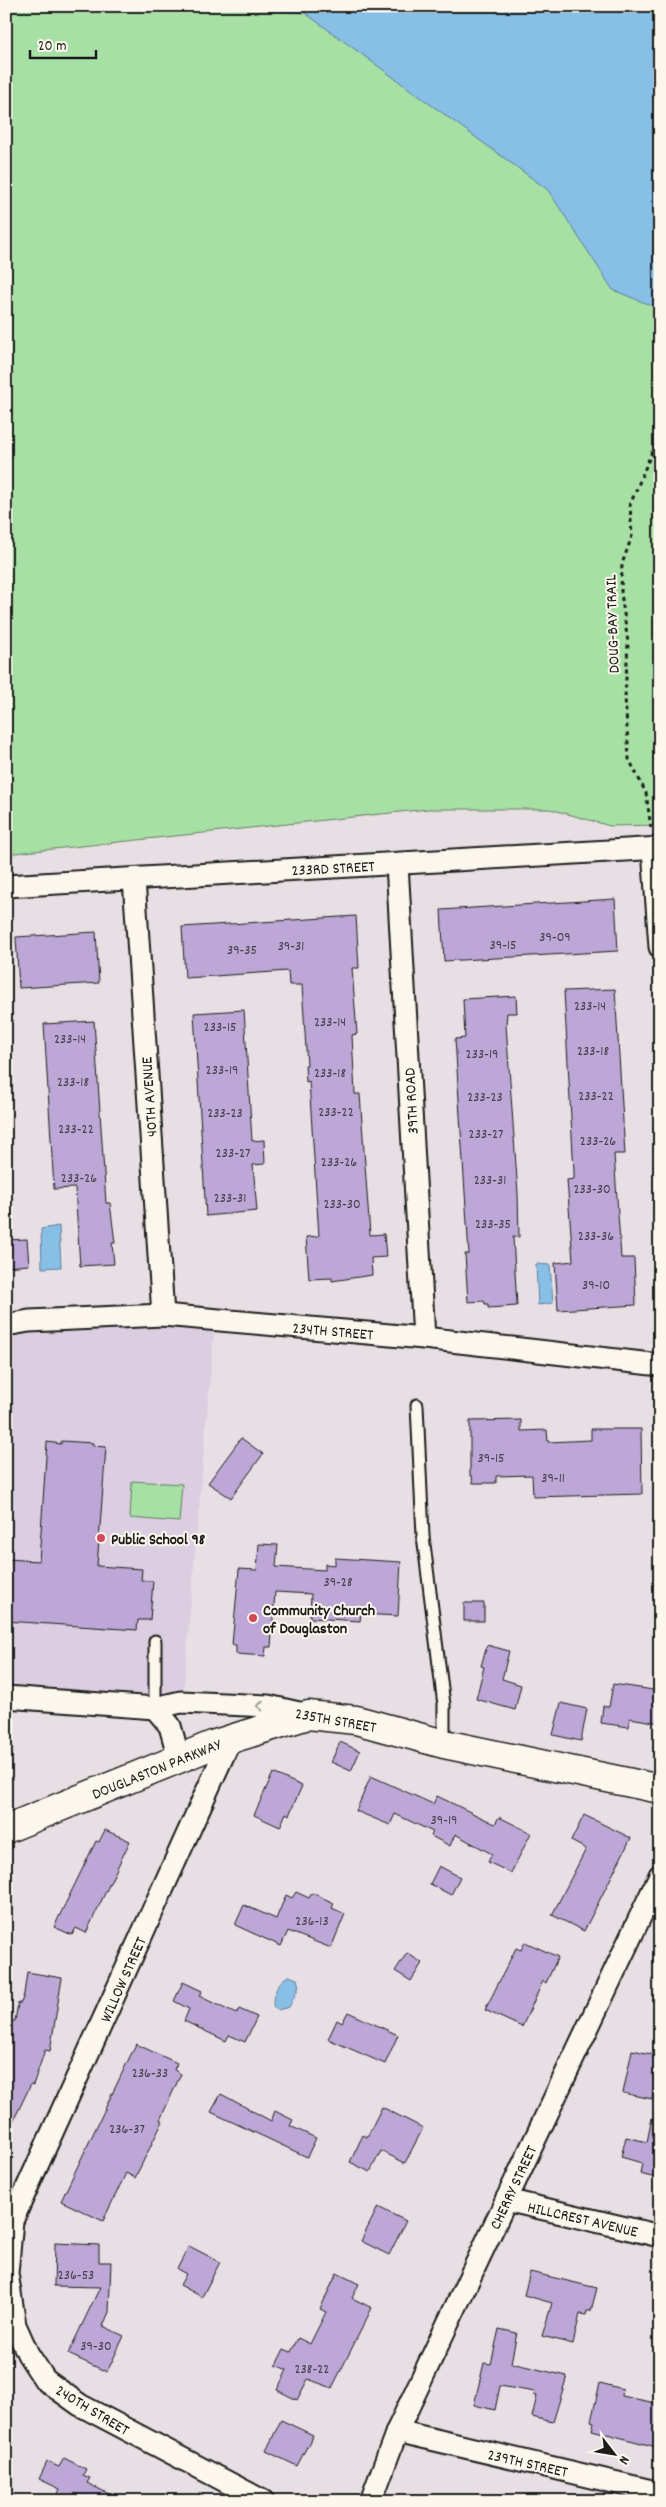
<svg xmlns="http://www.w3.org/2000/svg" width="666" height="2507" font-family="Dekko,sans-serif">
<rect width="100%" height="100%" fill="#e8dfe5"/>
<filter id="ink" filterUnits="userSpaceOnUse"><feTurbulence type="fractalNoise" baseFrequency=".02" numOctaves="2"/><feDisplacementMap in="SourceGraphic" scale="10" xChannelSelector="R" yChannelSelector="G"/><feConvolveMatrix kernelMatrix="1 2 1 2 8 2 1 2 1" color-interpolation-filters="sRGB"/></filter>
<g filter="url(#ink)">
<!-- built -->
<path fill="#dbcee0" d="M215,1320l-33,389 -176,-12v-324l5,-49z"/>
<!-- green -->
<g fill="#a7e0a4" stroke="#627e60">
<path d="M6,6h598l56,74v745l-50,1 -60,-17h-122l-422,45z"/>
<path d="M132,1481l50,3 -3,38 -49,-4z"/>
</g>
<!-- water -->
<g fill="#87bfe6" stroke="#5c7e95">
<path d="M208,6h452v303l-47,-19 -65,-100 -243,-177z"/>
<path d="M59,1226l2,41 -19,1 -1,-39z"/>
<path d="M536,1264l14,1 3,38 -15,2z"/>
<path d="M289,1976l8,3 2,8 -10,20 -11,3 -4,-2c-4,-10 5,-29 15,-32z"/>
</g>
<!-- building -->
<g fill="#bca7d6" stroke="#1c1c1c">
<path d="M615,899l3,52 -174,10 -3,-51z"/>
<path d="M356,916l3,52h-7l5,66 -5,1 3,59h5l10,141 14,-1 2,23 -15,1 1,17 -40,6v-3l-23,1 -3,-42 13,-1 -10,-155 -3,1 -1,-17h2l-5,-80h-13l-1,-14 -103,7 -3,-51z"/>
<path d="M96,932l3,51 -80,5 -3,-51z"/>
<path d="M615,989l10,165h-11l7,104h13l2,47 -78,5 -3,-47 18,-2 -6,-81 7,-1v-7l-10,-181z"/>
<path d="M516,996l1,17h-10l-1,12 12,169 1,43h-6l4,69 -29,2v-4h-3l-1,-3 -16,1 -3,-48h4l-14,-215 10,-1 -2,-39z"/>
<path d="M244,1010l8,131 12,-1 1,24 -12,1 4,46 -51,5 -12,-203z"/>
<path d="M94,1021l12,182h4l5,40h-3l2,21 -34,2 -5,-78 -21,1 -10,-165z"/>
<path d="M27,1239l2,26 -23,2v-27z"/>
<path d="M521,1420v11l26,-1 1,12 43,-2v-11h50l1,65 -109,3 -1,-22 -36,1v7h-23l-1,-7h-2v-55z"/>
<path d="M241,1438l22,16 -32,44 -23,-15z"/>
<path d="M61,1441l32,2v3l13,1 -9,119 45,3 -1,11 12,1 -3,39h-12l-1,10 -131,-9v-62l33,2 8,-119 14,2z"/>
<path d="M259,1544l19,1 -2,22 49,3v-6l10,1v-7l66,4 -3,54 -37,-2 -1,7 -50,-3 1,-24 -36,-2 -4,55h-5l-1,9 -29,-2v-9h-4l7,-76 18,1z"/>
<rect x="464" y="1603" width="20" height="18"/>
<path d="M487,1645l22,6 -7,28 19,6 -6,25 -39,-11 8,-32 -3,-1z"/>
<path d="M613,1684l47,7v32l-30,-5 -1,9 -28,-4 2,-17 6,1z"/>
<path d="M561,1703l26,6 -6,32 -28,-6z"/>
<path d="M340,1742l20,9 -9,20 -20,-9z"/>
<path d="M273,1773l29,13 -13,29 -3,-2 -6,14 -26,-12z"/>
<path d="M371,1776l62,28 4,-8 58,28 4,-7 32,16 -20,40 -23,-11 4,-8 -37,-20 -5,12 -19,-10 2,-4 -38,-18 -5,11 -34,-14z"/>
<path d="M584,1815l47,23 -47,93 -32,-16 34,-66 -15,-8z"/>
<path d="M105,1830l25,11 -44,92 -10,-5 -4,7 -18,-8 42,-86 3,1z"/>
<path d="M439,1866l21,11 -9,18 -21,-11z"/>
<path d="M296,1892l13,6 3,-5 22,10 -2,5 13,6 -14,34 -43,-17 -7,15 -46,-21 9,-20 32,14 10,-24 6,3z"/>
<path d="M525,1942l33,15 -12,26 -3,-2 -21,46 -37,-17 31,-62 5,2z"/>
<path d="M407,1953l15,10 -11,18 -16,-10z"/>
<path d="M27,1972l35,6 -12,73 -5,-1 -12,35 -2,-1 -25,52v-116l9,1 3,-18h3l3,-9z"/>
<path d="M183,1982l19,9 -3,5 37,18 3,-5 18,8 -12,25 -16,-7 -3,6 -42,-20 5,-12 -15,-8z"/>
<path d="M348,2012l50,23 -13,29 -57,-25 9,-19 5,3z"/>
<path d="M136,2044l41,19 -3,7 7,4 -21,46 3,1 -28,57 -9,-5 -23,48 -42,-20z"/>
<path d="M632,2050l28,6v29l-5,-1 -3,15 -29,-6z"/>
<path d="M221,2094l50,27 4,-10 18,9 -3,6 26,12 -9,19 -96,-45z"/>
<path d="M382,2107l41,21 -18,35 -24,-12 -11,21 -20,-10 13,-27 4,2z"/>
<path d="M652,2118l8,1v60l-20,-5 2,-11 -21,-6 5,-20 21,5z"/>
<path d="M378,2207l28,14 -17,34 -28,-14z"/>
<path d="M55,2243l44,2v17h12l-2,50 -6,14 21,10 -17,36 -39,-18 32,-67 -46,-1z"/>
<path d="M189,2246l31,16 -18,35 -22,-12 6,-11 -9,-5z"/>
<path d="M530,2272l67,16 -6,23h-4l-1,4 -6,-1 -7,30 -31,-8 10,-33 -28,-8z"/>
<path d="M337,2273l22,11 -7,14 20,10 -40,80 -24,-9 -11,21 -20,-10 10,-20 -11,-5 8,-16 7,3 7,-14 12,6 16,-32 -6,-3z"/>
<path d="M499,2329l18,4 -6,30 56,13 -14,46 -21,-5 5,-21 -3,-1 1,-3 -35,-6 -5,24 -21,-5 10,-42 7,1z"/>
<path d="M600,2383l23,6 -1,7 38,8v44l-68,-18 2,-8 -3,-1z"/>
<path d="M281,2420l32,15 -16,31 -31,-15z"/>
<path d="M64,2458l22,11 -3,6 7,3 -3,5 36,18h-69l6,-12 -21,-10 8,-17 12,5z"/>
</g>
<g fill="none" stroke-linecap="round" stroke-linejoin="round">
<!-- lane casing -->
<g stroke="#1c1c1c" stroke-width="15">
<g id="lane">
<path d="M417,1405l6,131 21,169v39"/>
<path d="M155,1708v-67"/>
</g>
</g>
<!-- street casing -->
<g stroke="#1c1c1c" stroke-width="25">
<g id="street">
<path d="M653,849l7,98"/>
<path d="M397,864l27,474"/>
<path d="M134,879l29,436"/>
<path d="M6,886l654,-38"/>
<path d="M6,1325l23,-4 134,-6 261,23 236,27"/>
<path d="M6,1697l149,11 26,-6 87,4 40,9"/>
<path d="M155,1708l15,18 9,32"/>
<path d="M231,1738l-219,483 -5,52 8,52 13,29 17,26 35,25 183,96"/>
<path d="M506,2200l154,36"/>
<path d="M397,2431l263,62"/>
<path d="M371,2501l26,-70 263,-556"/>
</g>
</g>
<!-- secondary casing -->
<g stroke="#1c1c1c" stroke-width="31">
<path id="secondary" d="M6,1829l209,-85 93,-29 48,5 88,24 216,45"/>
</g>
<!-- path -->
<path stroke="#1c1c1c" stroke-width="3" stroke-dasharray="4 4" stroke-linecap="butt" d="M651,828l-5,-35 -17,-34 -4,-62 3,-54 -7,-51 1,-28 10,-28 -2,-31 30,-73"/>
<!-- lane -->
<use href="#lane" stroke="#fbf7ec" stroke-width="11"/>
<!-- street -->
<use href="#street" stroke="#fbf7ec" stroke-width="21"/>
<!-- secondary -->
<use href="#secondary" stroke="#fbf7ec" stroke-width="28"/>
</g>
<!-- one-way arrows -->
<defs><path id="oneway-chevron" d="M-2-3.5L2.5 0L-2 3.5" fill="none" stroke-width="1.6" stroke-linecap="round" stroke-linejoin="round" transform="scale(1.25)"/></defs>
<use stroke="#97948e" href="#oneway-chevron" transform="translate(260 1706) rotate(-177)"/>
</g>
<!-- markers -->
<g fill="#d1495b" stroke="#fbf7ec" stroke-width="2">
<circle cx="101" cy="1538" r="5"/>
<circle cx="253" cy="1618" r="5"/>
</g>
<g text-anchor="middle" stroke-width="4" stroke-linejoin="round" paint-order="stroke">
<!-- number labels -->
<g font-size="14" fill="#443f4a">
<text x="555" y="941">39-09</text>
<text x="503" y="949">39-15</text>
<text x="291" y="950">39-31</text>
<text x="242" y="954">39-35</text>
<text x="590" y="1010">233-14</text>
<text x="330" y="1026">233-14</text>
<text x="220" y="1031">233-15</text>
<text x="70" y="1043">233-14</text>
<text x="593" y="1055">233-18</text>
<text x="482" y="1058">233-19</text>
<text x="222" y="1074">233-19</text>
<text x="330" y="1077">233-18</text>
<text x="73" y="1086">233-18</text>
<text x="596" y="1100">233-22</text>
<text x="485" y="1101">233-23</text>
<text x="336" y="1116">233-22</text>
<text x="225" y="1117">233-23</text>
<text x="76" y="1133">233-22</text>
<text x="486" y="1138">233-27</text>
<text x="598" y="1145">233-26</text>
<text x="233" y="1157">233-27</text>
<text x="339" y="1166">233-26</text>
<text x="79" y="1182">233-26</text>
<text x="490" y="1184">233-31</text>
<text x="592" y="1193">233-30</text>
<text x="230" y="1202">233-31</text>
<text x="342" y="1208">233-30</text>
<text x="493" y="1228">233-35</text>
<text x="596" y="1240">233-36</text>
<text x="596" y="1289">39-10</text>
<text x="491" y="1462">39-15</text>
<text x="553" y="1482">39-11</text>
<text x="338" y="1586">39-28</text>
<text x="444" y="1824">39-19</text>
<text x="312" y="1925">236-13</text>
<text x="150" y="2077">236-33</text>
<text x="127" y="2133">236-37</text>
<text x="76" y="2279">236-53</text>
<text x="96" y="2350">39-30</text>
<text x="312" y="2373">238-22</text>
</g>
<!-- street labels -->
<g font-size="16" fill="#1c1c1c" stroke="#fbf7ec">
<text transform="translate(611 624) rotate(-92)" y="6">DOUG-BAY TRAIL</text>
<text transform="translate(333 867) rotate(-3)" y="6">233RD STREET</text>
<text transform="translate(148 1097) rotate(-94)" y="6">40TH AVENUE</text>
<text transform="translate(410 1101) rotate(-93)" y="6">39TH ROAD</text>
<text transform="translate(333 1330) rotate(5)" y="6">234TH STREET</text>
<text transform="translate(336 1719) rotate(10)" y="6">235TH STREET</text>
<text transform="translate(156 1768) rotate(-22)" y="6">DOUGLASTON PARKWAY</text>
<text transform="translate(122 1979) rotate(-66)" y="6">WILLOW STREET</text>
<text transform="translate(512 2187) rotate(-65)" y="6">CHERRY STREET</text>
<text transform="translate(583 2218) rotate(13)" y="6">HILLCREST AVENUE</text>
<text transform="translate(93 2409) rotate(31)" y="6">240TH STREET</text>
<text transform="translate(528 2462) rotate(13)" y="6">239TH STREET</text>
</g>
<!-- poi labels -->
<g font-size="16" font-weight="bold" fill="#1c1c1c" stroke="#fbf7ec" text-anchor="start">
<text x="111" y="1544">Public School 98</text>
<text x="263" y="1615">Community Church<tspan x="263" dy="18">of Douglaston</tspan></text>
</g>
</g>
<!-- margin -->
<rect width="666" height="2507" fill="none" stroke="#fbf7ec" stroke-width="25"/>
<rect x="12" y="12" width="641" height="2482" fill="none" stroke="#1c1c1c" stroke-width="2" filter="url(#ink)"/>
<!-- north arrow -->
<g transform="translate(614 2454) rotate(121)" stroke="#fbf7ec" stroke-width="4" paint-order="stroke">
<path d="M0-4L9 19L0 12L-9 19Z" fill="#1c1c1c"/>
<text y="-8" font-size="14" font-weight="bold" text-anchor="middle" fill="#1c1c1c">N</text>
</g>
<!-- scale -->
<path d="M30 50v8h66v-8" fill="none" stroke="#1c1c1c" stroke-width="2.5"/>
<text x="38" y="50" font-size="15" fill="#1c1c1c" stroke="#fbf7ec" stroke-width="4" paint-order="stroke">20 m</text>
</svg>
